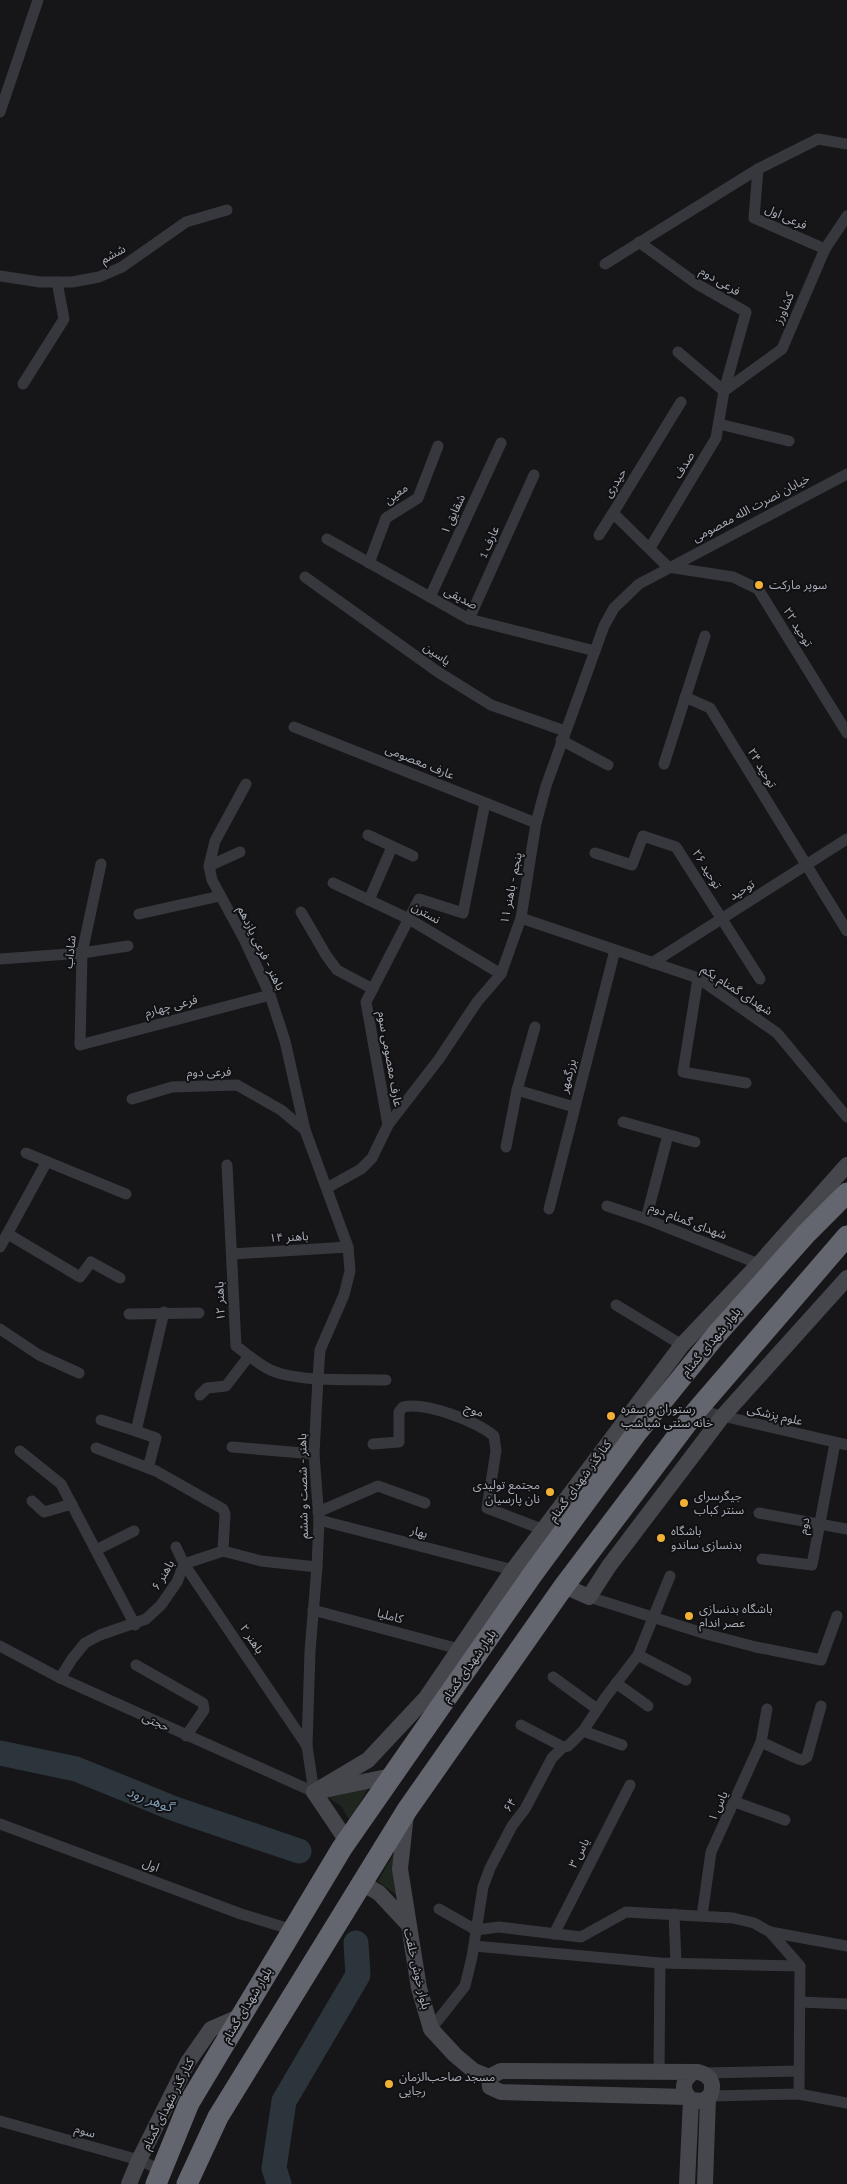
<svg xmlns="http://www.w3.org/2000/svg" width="847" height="2184" font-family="Raleway,'Noto Sans Arabic',sans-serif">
<rect width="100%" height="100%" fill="#161618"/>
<!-- green -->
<g fill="#1e261f">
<path d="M368,1788l-18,33 -9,-15 -18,-12z"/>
<path d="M394,1853l5,44 -21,-16z"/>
</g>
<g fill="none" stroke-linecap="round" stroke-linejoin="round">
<!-- river -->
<g stroke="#2c353c" stroke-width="25">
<path d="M0,1753l76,16 99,40 124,42"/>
<path d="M279,2184l-5,-16 10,-67 74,-126 -2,-32"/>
</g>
<!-- street -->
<g stroke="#37383d" stroke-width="11">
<path d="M0,112l38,-112"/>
<path d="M758,169l-4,49 71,31"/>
<path d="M639,242l58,42 49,28 -22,79 -8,47 -66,110"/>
<path d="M605,264l153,-95 60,-30 29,5"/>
<path d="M0,276l40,6h32l27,-5 23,-10 64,-45 41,-12"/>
<path d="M678,352l46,39"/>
<path d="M23,384l41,-65 -7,-37"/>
<path d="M724,391l58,-42 43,-100 22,-33"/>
<path d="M719,424l70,17"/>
<path d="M599,535l14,-22"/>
<path d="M327,539l142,80 126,32"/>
<path d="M369,563l17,-45 32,-20 20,-52"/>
<path d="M668,567l65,10 25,12 89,144"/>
<path d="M668,567l-55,-54 68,-111"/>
<path d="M305,577l133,95 53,33 74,26"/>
<path d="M430,597l71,-154"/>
<path d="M469,619l65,-144"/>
<path d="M685,697l25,11 137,223"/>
<path d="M294,727l242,96"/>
<path d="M561,740l47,25"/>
<path d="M664,764l41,-128"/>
<path d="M246,784l-31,57 -6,25 3,14 32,59 26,56 15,46 20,89 43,117 2,24 -6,24 -24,55 -2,28 -4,76 5,66 -2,47 -7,84 -3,95 7,46"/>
<path d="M368,835l45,21"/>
<path d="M595,853l37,12 11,-29 33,11 84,132"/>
<path d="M101,864l-19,89 -2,92 190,-50"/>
<path d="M209,866l31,-14"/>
<path d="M333,883l76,36 92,55"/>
<path d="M369,900l23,-53"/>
<path d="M301,912l25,43 11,15 36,19"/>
<path d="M139,914l81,-18"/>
<path d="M521,918l177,60 79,55 70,84"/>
<path d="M0,959l82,-6 46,-7"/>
<path d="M652,963l195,-124"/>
<path d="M698,978l-15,94 63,11"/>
<path d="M535,1027l-18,63 57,17"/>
<path d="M132,1099l40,-12 65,-2 44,25 24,20"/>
<path d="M623,1122l72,20"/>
<path d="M388,1125l-22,-123 53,-103 44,14 22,-110"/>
<path d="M506,1147l11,-57"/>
<path d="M26,1153l100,41"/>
<path d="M227,1165l9,181c14,10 28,24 46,28 31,8 71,5 104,6"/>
<path d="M327,1188l34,-19 11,-11 16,-33 51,-66 38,-57 24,-28 20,-56 15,-95 10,-37 58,-160 10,-18 25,-24 208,-110"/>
<path d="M607,1206l39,13 113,45"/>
<path d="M549,1209l66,-259"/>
<path d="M646,1219l22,-84"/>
<path d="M8,1234l72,43 11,-15 29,16"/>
<path d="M0,1247l46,-84"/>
<path d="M232,1254l116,-7"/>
<path d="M616,1305l66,40"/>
<path d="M129,1314l70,-1"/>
<path d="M0,1329l39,26 40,18"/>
<path d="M200,1395l7,-7 19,-2 23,-30"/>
<path d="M697,1410l150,35"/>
<path d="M101,1420l35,11"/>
<path d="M373,1444l26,-2v-30l4,-5c23,-5 73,14 91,29l2,15 -9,57 57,22"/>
<path d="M232,1447l82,7"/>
<path d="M96,1448l60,23 67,38 2,5 -2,37"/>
<path d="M20,1451l41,33 74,141"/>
<path d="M148,1468l8,-30 -20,-7 28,-119"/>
<path d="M32,1501l12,11 28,-8"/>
<path d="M318,1512l60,-26 47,17"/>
<path d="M759,1513l88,16"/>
<path d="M319,1520l194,50"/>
<path d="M176,1547l8,17 123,182"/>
<path d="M96,1550l38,-19"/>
<path d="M762,1559l50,6 23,-122"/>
<path d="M589,1597l117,37 50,13 65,13 16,-44"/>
<path d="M313,1610l146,39"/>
<path d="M0,1646l60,32 254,114"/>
<path d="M638,1655l48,25"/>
<path d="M136,1665l67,38 1,7 -18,26"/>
<path d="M553,1677l44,32"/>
<path d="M60,1678l12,-19 13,-16 15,-8 46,-16 15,-14 16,-23 7,-18 39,-13 38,10 56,6"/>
<path d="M616,1683l32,23"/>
<path d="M521,1725l42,22"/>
<path d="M583,1731l39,14"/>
<path d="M761,1742l37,17 4,1 5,-3 14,-51"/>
<path d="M735,1802l50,18"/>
<path d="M0,1824l241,90 52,16"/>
<path d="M439,1909l37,21 23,-3 82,10 45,-25 107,6 21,5 16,9 30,34 -1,128"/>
<path d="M674,1914l2,49"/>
<path d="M702,1916l9,-64 50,-110 6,-33"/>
<path d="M770,1932l77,14"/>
<path d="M554,1934l76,-149"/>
<path d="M474,1946l186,17 140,3"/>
<path d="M800,2002l47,2"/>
<path d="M431,2029l34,-43 7,-29 11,-70 7,-19 22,-42 13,-17 27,-51 11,-11 5,-1 15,-15 22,-33 33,-43 32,-79"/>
<path d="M659,2072l1,-109"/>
<path d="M704,2073l95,-2"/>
<path d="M710,2096l89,-2 48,9"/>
<path d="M0,2121l139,39 22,10"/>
</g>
<!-- secondary -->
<g stroke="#45474d" stroke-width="16">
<path d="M564,1586l25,11 20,-31 113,-149 125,-139"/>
<path d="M314,1792l54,-32 58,-62 87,-128 169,-225 77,-81 88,-99"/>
<path d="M406,1814l-6,55 19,119 12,41 24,26 19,16 15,6"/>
<path d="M347,1841l-33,-49 78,-16"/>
<path d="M360,1882l19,11 28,30"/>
<path d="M489,2077l12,-6 197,1c13,3 17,12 12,24l-7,5 -12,-1c-10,-10 -9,-19 1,-27"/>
<path d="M489,2077l1,10 11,5 187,5"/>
<path d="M129,2184l10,-24 49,-98 23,-33 30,-13"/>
<path d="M687,2184l4,-84"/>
<path d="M705,2184l3,-86"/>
</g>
<!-- highway -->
<g stroke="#63666e" stroke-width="21">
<path d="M156,2184l33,-81 153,-255 190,-273 103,-140 81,-100 90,-101 41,-41"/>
<path d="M187,2184l31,-67 189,-307 157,-224 133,-176 150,-174"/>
</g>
</g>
<!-- markers -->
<g fill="#f2b134" stroke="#111113" stroke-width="2">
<circle cx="759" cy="585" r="5"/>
<circle cx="611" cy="1416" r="5"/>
<circle cx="550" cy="1492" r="5"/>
<circle cx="684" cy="1503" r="5"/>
<circle cx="661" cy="1538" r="5"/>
<circle cx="689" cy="1616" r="5"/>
<circle cx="389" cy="2084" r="5"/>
</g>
<g text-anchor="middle" stroke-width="4" stroke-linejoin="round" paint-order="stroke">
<!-- street labels -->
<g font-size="12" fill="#a8adb8" stroke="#111113">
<text transform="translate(786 217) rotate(24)" y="4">فرعی اول</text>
<text transform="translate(113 254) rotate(-29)" y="4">ششم</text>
<text transform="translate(720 281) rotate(31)" y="4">فرعی دوم</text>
<text transform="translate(784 308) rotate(-67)" y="4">کشاورز</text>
<text transform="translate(684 465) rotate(-59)" y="4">صدف</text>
<text transform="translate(615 483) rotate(-58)" y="4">حیدری</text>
<text transform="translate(396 494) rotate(-37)" y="4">معین</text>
<text transform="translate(751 508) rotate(-28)" y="4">خیابان نصرت الله معصومی</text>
<text transform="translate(453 514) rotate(-65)" y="4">شقایق ۱</text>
<text transform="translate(489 542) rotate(-66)" y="4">عارف 1</text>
<text transform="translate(461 598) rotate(27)" y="4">صدیقی</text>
<text transform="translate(798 627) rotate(58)" y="4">توحید ۲۲</text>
<text transform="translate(437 654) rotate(35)" y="4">یاسین</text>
<text transform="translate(420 762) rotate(22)" y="4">عارف معصومی</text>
<text transform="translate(762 768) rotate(59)" y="4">توحید ۲۴</text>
<text transform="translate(707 869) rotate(58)" y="4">توحید ۲۶</text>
<text transform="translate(511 888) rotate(-79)" y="4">پنجم - باهنر ۱۱</text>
<text transform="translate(742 890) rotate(-32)" y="4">توحید</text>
<text transform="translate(426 913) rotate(30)" y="4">نسترن</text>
<text transform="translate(261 948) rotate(64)" y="4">باهنر - فرعی یازدهم</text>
<text transform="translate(70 952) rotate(-83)" y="4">شاداب</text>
<text transform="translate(737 990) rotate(33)" y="4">شهدای گمنام یکم</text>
<text transform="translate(171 1006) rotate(-15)" y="4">فرعی چهارم</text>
<text transform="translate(390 1059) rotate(80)" y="4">عارف معصومی سوم</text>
<text transform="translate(209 1072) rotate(-1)" y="4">فرعی دوم</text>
<text transform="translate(568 1076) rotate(-75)" y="4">بزرگمهر</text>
<text transform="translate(688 1221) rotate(21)" y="4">شهدای گمنام دوم</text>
<text transform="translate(289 1237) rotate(-3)" y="4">باهنر ۱۴</text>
<text transform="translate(220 1301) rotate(-92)" y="4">باهنر ۱۲</text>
<text transform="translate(711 1342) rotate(-50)" y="4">بلوار شهدای گمنام</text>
<text transform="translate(474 1410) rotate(20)" y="4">موج</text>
<text transform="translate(775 1415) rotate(13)" y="4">علوم پزشکی</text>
<text transform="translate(580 1481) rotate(-54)" y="4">کنارگذر شهدای گمنام</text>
<text transform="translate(303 1486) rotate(-91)" y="4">باهنر - شصت و ششم</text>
<text transform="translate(804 1526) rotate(-80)" y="4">دوم</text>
<text transform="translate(419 1532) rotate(14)" y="4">بهار</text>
<text transform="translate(163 1575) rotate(-60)" y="4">باهنر ۶</text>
<text transform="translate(390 1616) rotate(15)" y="4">کاملیا</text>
<text transform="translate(252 1639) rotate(56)" y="4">باهنر ۲</text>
<text transform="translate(469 1666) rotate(-55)" y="4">بلوار شهدای گمنام</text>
<text transform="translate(156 1722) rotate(25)" y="4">حجتی</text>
<text transform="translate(510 1805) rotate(-56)" y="4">۶۴</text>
<text transform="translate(718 1806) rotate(-66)" y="4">یاس ۱</text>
<text transform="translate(579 1853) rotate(-63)" y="4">یاس ۳</text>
<text transform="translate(151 1865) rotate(21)" y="4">اول</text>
<text transform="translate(417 1969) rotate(77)" y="4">بلوار خوش خلقت</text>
<text transform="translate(247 2005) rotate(-59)" y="4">بلوار شهدای گمنام</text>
<text transform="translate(168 2104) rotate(-63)" y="4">کنار گذر شهدای گمنام</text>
<text transform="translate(85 2131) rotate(16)" y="4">سوم</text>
</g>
<!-- poi labels -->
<g font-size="12" fill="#a8adb8" stroke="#111113" text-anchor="start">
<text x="769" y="589">سوپر مارکت</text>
<text x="621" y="1413">رستوران و سفره<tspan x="621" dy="14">خانه سنتی شباشب</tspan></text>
<text x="540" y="1489" text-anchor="end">مجتمع تولیدی<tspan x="540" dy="14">نان پارسیان</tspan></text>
<text x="694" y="1500">جیگرسرای<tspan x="694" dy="14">سنتر کباب</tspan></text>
<text x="671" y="1535">باشگاه<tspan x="671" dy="14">بدنسازی ساندو</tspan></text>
<text x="699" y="1613">باشگاه بدنسازی<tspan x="699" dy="14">عصر اندام</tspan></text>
<text x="399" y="2081">مسجد صاحب‌الزمان<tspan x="399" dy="14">رجایی</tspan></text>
</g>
<!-- water labels -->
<g font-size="14" font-style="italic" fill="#7f9bb3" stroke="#111113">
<text transform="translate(150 1799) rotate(21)" y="5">گوهر رود</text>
</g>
</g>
</svg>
